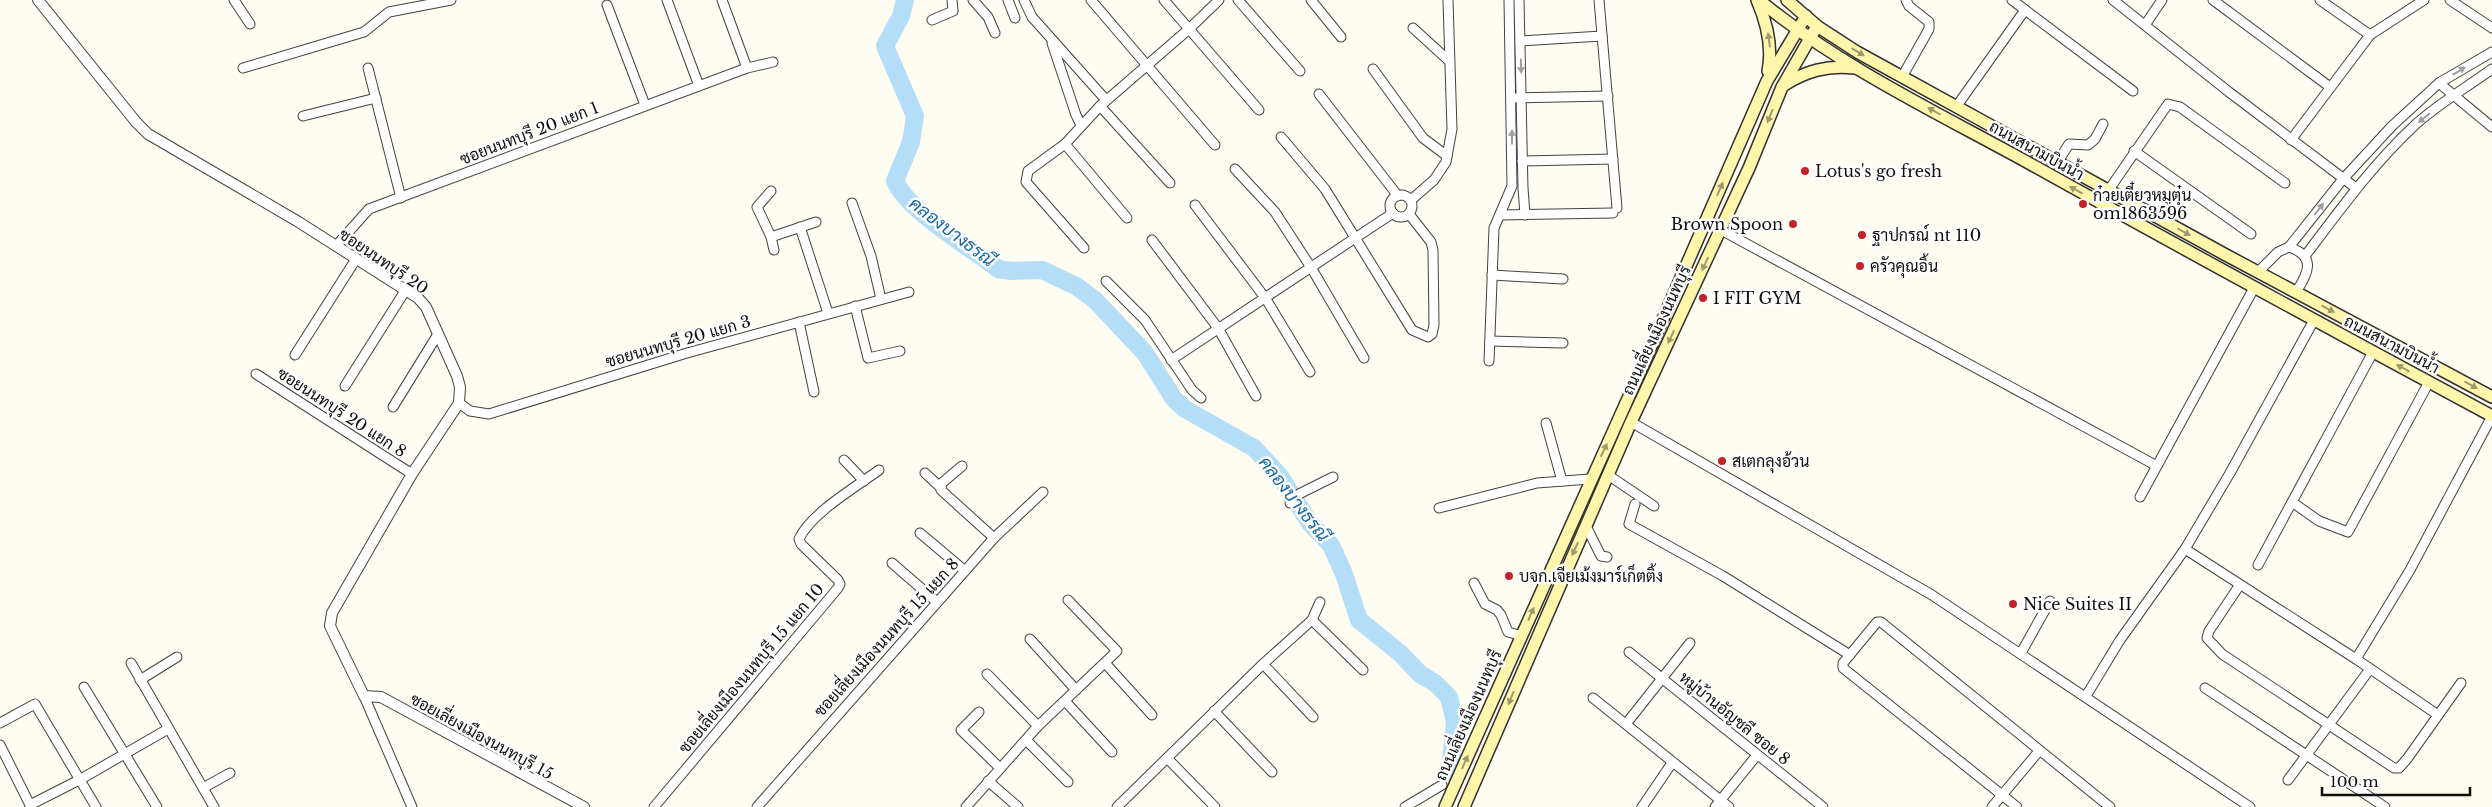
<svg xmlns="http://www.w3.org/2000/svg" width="2492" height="807" font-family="'Libre Baskerville',Sarabun,serif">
<rect width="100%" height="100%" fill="#fffcf1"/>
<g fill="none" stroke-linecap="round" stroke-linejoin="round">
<!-- river -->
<path stroke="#b4def8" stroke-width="18" d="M905,0l-4,16 -16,30 30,70 -4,26 -16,39c12,29 76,67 103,88l13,2 31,-1 34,16 19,14 50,53 29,46 11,10 69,39 25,27 31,48 21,22 13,29 15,46 42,34 19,20 15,9 14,14 6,25 -5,50"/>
<!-- minor casing -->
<g stroke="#424242" stroke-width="11">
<g id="minor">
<path d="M234,0l16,24"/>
<path d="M667,0l32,86"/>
<path d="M722,0l25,68"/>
<path d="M973,0l15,17 7,16"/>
<path d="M1008,0l7,18"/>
<path d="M1024,0l8,17 74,83"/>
<path d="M1091,0l124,145"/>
<path d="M1164,0l95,110"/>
<path d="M1238,0l62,71"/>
<path d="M1311,0l30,37"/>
<path d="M1519,0l4,188 2,27"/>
<path d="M1599,0l18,208"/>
<path d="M2012,0l121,91"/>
<path d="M2113,0l116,92 127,96"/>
<path d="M2213,0l117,87"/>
<path d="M2320,0l50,35"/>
<path d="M2450,0l42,28"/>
<path d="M607,5l38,100"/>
<path d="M932,20l21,-9 -1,-11"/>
<path d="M2145,25l17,-25"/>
<path d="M1413,28l35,32"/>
<path d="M1520,41l82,-5"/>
<path d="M1052,43l24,72 5,10"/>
<path d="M243,68l121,-36 25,-20 62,-12"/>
<path d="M368,68l33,130"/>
<path d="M1373,69l50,69 24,18"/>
<path d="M1902,77l27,-48v-7l-20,-16 -3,-6"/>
<path d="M2439,83l53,44"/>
<path d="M1319,94l79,102"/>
<path d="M1517,98l91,-2"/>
<path d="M1100,106l70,77"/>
<path d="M1956,107l69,-97"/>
<path d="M303,116l73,-18"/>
<path d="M1281,137l44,52 87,141 16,7 4,-3 2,-9 -1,-75 -2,-8 -22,-28"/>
<path d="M2291,140l79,-105 54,-35"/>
<path d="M1065,144l62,74"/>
<path d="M2134,151l117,83"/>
<path d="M1522,161l91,-2"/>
<path d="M2057,163l12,-19 19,1 7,-6 8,-15"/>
<path d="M1235,169l40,43 37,57 52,89"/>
<path d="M2108,191l60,-87 12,3 105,76"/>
<circle cx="1401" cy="206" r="11"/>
<path d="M1411,200l23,-20 12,-18 6,-33 -4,-129"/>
<path d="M852,203l19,53 10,43"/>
<path d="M1195,205l71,94 44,73"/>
<path d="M1500,215l113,-2"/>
<path d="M800,227l28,86"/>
<path d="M1721,230l436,236"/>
<path d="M771,237l-14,-30 14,-16"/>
<path d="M1152,240l66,88 38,68"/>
<path d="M336,246l33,-37 378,-141 26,-6"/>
<path d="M2289,247l54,-68 49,-53 47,-43 53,-31"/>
<path d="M1084,248l-58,-66 2,-11 37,-27 35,-38 89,-77 30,-29"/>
<path d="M774,250l-3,-13 45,-15"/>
<path d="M2305,256c34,-45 68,-92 110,-131 24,-22 51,-37 77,-56"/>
<path d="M2258,272l20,-20 11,-5c28,9 19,27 7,45"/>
<path d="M1492,275l71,4"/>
<path d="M1106,281l39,39 47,70 9,8"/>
<path d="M855,306l13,52 32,-7"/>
<path d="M799,322l15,70"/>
<path d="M1490,341l73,2"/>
<path d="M295,355l61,-96"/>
<path d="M1171,360l222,-147"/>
<path d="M1489,361l5,-133 18,-42 -3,-186"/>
<path d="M256,374l156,100"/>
<path d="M345,386l60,-95"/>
<path d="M459,403l11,8 19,3 198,-61 222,-61"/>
<path d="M393,407l45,-73"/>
<path d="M1631,422l301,173 318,212"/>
<path d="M1546,423l16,58"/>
<path d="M844,460l20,21"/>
<path d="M962,466l-20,17 -1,7 53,48"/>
<path d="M925,473l15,14"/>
<path d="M1608,475l46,31"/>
<path d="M2140,497l114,-209"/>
<path d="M2292,502l27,19 29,11 81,-150"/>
<path d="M1290,503l9,-9 34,-17"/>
<path d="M1635,504l-6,20 94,52 127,79"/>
<path d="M1439,508l98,-25 53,-4"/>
<path d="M1586,526l15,30 6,1"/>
<path d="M920,533l45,38"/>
<path d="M2185,549l171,110 82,56"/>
<path d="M892,563l45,39"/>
<path d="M2258,565l115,-213"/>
<path d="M1474,583l11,21 12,6 4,5 7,17 14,4"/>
<path d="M2239,586l-30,45 -2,7 15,16 172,114h5l8,-9 54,-76"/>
<path d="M1312,620l8,-18"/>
<path d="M1030,639l46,51"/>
<path d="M1629,652l194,155"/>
<path d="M2021,653l29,-52"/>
<path d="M2356,659l54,-89 82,-154"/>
<path d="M131,663l83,144"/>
<path d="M1105,663l47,52"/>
<path d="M1263,664l50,53"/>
<path d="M987,674l51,52"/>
<path d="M140,680l37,-23"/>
<path d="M84,687l73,120"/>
<path d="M2205,688l180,119"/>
<path d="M364,696l48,111"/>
<path d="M2086,696l34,-56 65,-91 45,-76 84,-153"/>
<path d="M1593,698l136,109"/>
<path d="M1065,701l47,51"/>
<path d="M1214,711l58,61"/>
<path d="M979,712l-18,18 39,38"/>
<path d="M0,723l35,-19 61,103"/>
<path d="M1626,724l64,-81"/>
<path d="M1026,740l42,42"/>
<path d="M0,745l31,62"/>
<path d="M1167,758l48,49"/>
<path d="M2288,780l82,-111"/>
<path d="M988,781l30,26"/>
<path d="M203,788l27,-15"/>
<path d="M30,805l51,-26 87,-50"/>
<path d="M654,807l184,-219 2,-4 -2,-4 -37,-36 -2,-5c12,-26 57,-52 80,-69"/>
<path d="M757,807l237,-269 49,-46"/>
<path d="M966,807l72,-81 79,-75 -49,-51"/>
<path d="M1117,807l146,-143 49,-44 51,50"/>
<path d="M1405,807l37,-22"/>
<path d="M1642,807l30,-44"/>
<path d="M1715,807l42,-52"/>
<path d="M1992,807l47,-56"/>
<path d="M2017,807l-174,-139v-5l34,-41h4l229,185"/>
</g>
</g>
<!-- tertiary casing -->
<g stroke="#424242" stroke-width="12">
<path id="tertiary" d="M38,0l98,122 12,12 149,87 121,77 8,9 31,69 3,11 -1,16 -47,71 -80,139 -2,13 34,70 17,1 203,110"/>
</g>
<!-- secondary casing -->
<g stroke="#313131" stroke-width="14">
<g id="secondary">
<path d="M1757,0c10,23 16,46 11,71"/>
<path d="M1759,0c80,66 177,112 268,162 154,86 309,170 465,254"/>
<path d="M1787,0l30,26 40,26 369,203 266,142"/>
<path d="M1784,85c22,-14 43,-20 70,-17"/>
<path d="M1445,807l189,-422 133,-304 39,-65"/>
<path d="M1464,807l167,-385 118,-254 33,-81 35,-61"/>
</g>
</g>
<!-- minor -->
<use href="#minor" stroke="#fff" stroke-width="9"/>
<!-- tertiary -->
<use href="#tertiary" stroke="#fff" stroke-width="10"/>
<!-- secondary -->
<use href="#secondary" stroke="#fff6ac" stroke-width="11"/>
</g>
<!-- one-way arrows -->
<defs><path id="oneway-solid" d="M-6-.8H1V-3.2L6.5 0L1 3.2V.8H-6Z" transform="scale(1.25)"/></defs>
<g fill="#9f9a6d">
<use href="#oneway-solid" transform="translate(1769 40) rotate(-98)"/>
<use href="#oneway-solid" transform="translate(1858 52) rotate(31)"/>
<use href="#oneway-solid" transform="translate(1934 111) rotate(-151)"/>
<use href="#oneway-solid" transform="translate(1770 116) rotate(112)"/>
<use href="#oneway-solid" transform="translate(1720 189) rotate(-66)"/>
<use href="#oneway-solid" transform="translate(2076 190) rotate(-151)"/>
<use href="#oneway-solid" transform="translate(2184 232) rotate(29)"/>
<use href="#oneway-solid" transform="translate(1705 264) rotate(115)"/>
<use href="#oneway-solid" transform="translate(2328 309) rotate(28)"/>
<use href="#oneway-solid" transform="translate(1671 337) rotate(115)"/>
<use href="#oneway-solid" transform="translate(2403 368) rotate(-152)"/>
<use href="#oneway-solid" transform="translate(2471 385) rotate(29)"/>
<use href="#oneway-solid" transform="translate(1604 450) rotate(-65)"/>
<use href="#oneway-solid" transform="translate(1575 549) rotate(114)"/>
<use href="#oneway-solid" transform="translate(1531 614) rotate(-66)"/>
<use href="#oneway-solid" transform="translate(1511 698) rotate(113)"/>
<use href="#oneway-solid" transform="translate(1465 762) rotate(-66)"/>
</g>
<g fill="#9f9f9f">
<use href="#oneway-solid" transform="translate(1521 66) rotate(89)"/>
<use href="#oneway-solid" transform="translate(2459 71) rotate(-31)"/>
<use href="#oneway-solid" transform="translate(2424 118) rotate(141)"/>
<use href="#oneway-solid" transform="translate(1512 137) rotate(-90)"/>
<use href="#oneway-solid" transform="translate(2319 209) rotate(-52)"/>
</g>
<!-- markers -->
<g fill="#c42229" stroke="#fff" stroke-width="2">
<circle cx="1805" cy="171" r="5"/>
<circle cx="2083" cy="204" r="5"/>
<circle cx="1793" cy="224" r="5"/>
<circle cx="1862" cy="235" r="5"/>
<circle cx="1860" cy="266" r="5"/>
<circle cx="1703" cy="298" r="5"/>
<circle cx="1722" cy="461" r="5"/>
<circle cx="1509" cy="576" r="5"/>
<circle cx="2013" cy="604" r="5"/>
</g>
<g text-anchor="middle" stroke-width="5" stroke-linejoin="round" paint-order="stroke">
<!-- street labels -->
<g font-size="16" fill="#0f0f0f" stroke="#fff">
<text transform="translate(529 133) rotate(-21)" y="6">ซอยนนทบุรี 20 แยก 1</text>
<text transform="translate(2037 150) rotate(29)" y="6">ถนนสนามบินน้ำ</text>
<text transform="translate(384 261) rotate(34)" y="6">ซอยนนทบุรี 20</text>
<text transform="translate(1656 330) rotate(-65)" y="6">ถนนเลี่ยงเมืองนนทบุรี</text>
<text transform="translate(678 341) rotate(-16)" y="6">ซอยนนทบุรี 20 แยก 3</text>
<text transform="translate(2392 344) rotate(28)" y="6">ถนนสนามบินน้ำ</text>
<text transform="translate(342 412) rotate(33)" y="6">ซอยนนทบุรี 20 แยก 8</text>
<text transform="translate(886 637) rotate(-48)" y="6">ซอยเลี่ยงเมืองนนทบุรี 15 แยก 8</text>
<text transform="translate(751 668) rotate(-50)" y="6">ซอยเลี่ยงเมืองนนทบุรี 15 แยก 10</text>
<text transform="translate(1468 715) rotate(-66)" y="6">ถนนเลี่ยงเมืองนนทบุรี</text>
<text transform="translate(1735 718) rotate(39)" y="6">หมู่บ้านอัญชลี ซอย 8</text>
<text transform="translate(482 736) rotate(29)" y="6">ซอยเลี่ยงเมืองนนทบุรี 15</text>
</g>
<!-- poi labels -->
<g font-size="16" fill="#0f0f0f" stroke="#fff" text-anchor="start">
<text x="1815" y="177">Lotus's go fresh</text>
<text x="2093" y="201">ก๋วยเตี๋ยวหมูตุ๋น<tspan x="2093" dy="18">om1863596</tspan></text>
<text x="1783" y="230" text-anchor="end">Brown Spoon</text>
<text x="1872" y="241">ฐาปกรณ์ nt 110</text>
<text x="1870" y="272">ครัวคุณอิ้น</text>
<text x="1713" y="304">I FIT GYM</text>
<text x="1732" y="467">สเตกลุงอ้วน</text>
<text x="1519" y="582">บจก.เจียเม้งมาร์เก็ตติ้ง</text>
<text x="2023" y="610">Nice Suites II</text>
</g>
<!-- water labels -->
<g font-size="18" font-style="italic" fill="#1465a5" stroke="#fff">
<text transform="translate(952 232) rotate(37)" y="6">คลองบางธรณี</text>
<text transform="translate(1294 499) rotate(52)" y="6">คลองบางธรณี</text>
</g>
</g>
<!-- scale -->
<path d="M2322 787v8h148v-8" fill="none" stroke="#0f0f0f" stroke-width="2.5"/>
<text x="2330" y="787" font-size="15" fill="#0f0f0f" stroke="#ffffff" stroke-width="4" paint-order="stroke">100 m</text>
</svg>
